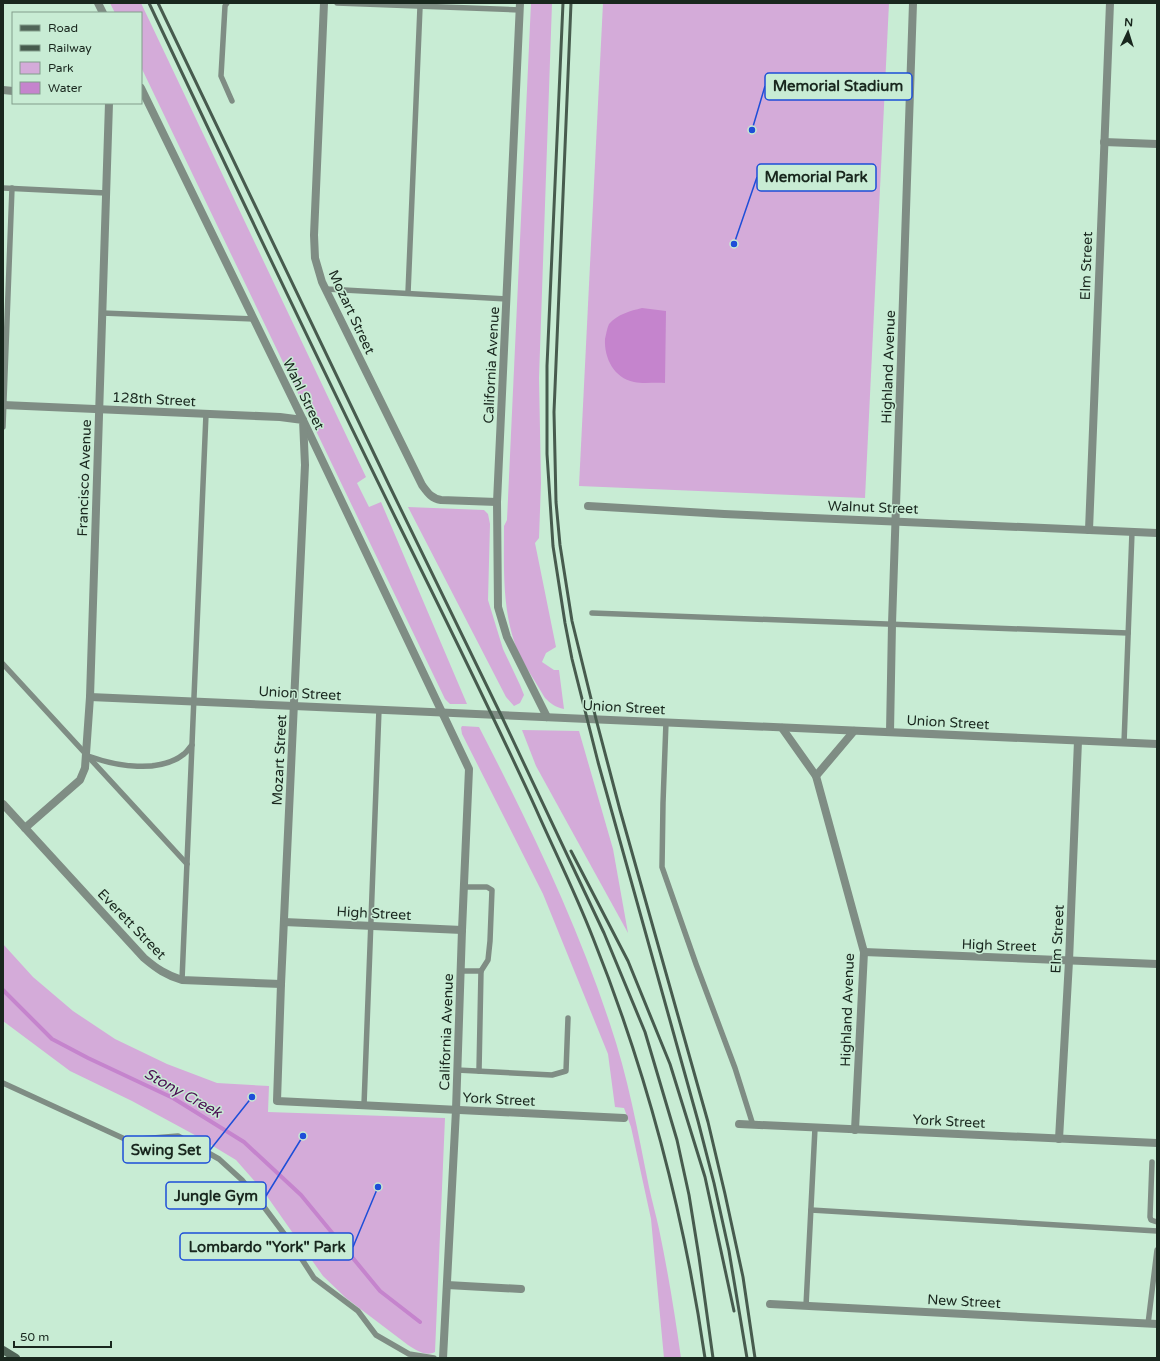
<svg xmlns="http://www.w3.org/2000/svg" width="1160" height="1361" font-family="'Varela Round',sans-serif">
<rect width="100%" height="100%" fill="#c8ecd4"/>
<!-- green -->
<g fill="#d4abd9">
<path d="M110,3h31l225,474 -9,6 12,24 12,-5 86,202h-17l-5,-5 -304,-632v-54h-26z"/>
<path d="M531,3h21l-13,375 2,105 -2,55 -4,5 21,104 -10,6 -4,9 12,8h5l5,39c-9,-2 -13,-5 -19,-11 -9,-16 -26,-40 -31,-57 -12,-37 -10,-77 -10,-115l3,-6z"/>
<path d="M603,3h286l-24,495 -286,-12z"/>
<path d="M408,507l76,3 4,4 2,10 -2,76 15,49 17,36 4,10 -4,8 -6,3 -8,-9z"/>
<path d="M462,726l17,1c50,97 97,194 131,297 18,53 28,108 39,163 3,14 7,28 10,42 9,43 16,86 22,129h-17l-13,-139 -20,-92 -7,-19 -9,-1 -7,-53 -65,-160 -81,-160 -1,-6z"/>
<path d="M522,730l57,1 34,118 15,84 -92,-167z"/>
<path d="M3,944l30,33 40,34 42,28 52,25 50,19 52,3 -1,26 177,6 -10,234c-9,5 -19,-2 -27,-7l-62,-47 -23,-22 -59,-84 -28,-32 -43,-26 -61,-33 -62,-30 -67,-50z"/>
</g>
<!-- water -->
<path fill="#c584cd" d="M642,308l24,3 -1,72c-10,-1 -21,1 -31,-1 -20,-4 -30,-24 -29,-43 1,-4 2,-11 4,-15 9,-10 21,-13 33,-16z"/>
<g fill="none" stroke-linecap="round" stroke-linejoin="round">
<!-- stream -->
<path stroke="#c584cd" stroke-width="4" d="M3,990l49,49 36,19 85,40 71,44 57,53 79,96 40,31"/>
<!-- lane -->
<g stroke="#7f8d84" stroke-width="5.5">
<path d="M227,3l-2,3 -4,70 11,25"/>
<path d="M337,3l183,7"/>
<path d="M3,188l103,5"/>
<path d="M326,289l181,10"/>
<path d="M408,293l12,-286"/>
<path d="M102,313l152,6"/>
<path d="M3,427l9,-239"/>
<path d="M592,613l536,20"/>
<path d="M3,664l184,200"/>
<path d="M666,722l-3,81 -1,64 34,97 39,104 18,57"/>
<path d="M1124,743l8,-211"/>
<path d="M88,756c28,10 71,18 96,-2 3,-2 5,-6 8,-9"/>
<path d="M464,887h23l5,3 -2,51 -2,19 -7,11 -2,100"/>
<path d="M460,971h21"/>
<path d="M182,980l24,-566"/>
<path d="M457,1070l95,5 14,-4 2,-53"/>
<path d="M3,1083l124,57 51,-4 41,23 23,21 19,23 33,44 20,31 44,33 18,24 33,19 25,4"/>
<path d="M364,1105l15,-396"/>
<path d="M1152,1162l-2,55 1,3 6,2"/>
<path d="M811,1210l346,21"/>
<path d="M806,1306l9,-178"/>
<path d="M1148,1324l9,-74"/>
</g>
<!-- street -->
<g stroke="#7f8d84" stroke-width="8">
<path d="M98,3l5,10"/>
<path d="M324,3l-10,232 1,23 7,24 100,203c6,8 9,13 19,15l56,2"/>
<path d="M520,3l-23,499 1,105 9,30 40,80"/>
<path d="M141,88l162,332 166,349 -7,161 -6,180 -13,248"/>
<path d="M3,90l10,1"/>
<path d="M1104,142l53,2"/>
<path d="M3,405l277,12 23,3 2,45 -24,519 -4,117 347,17"/>
<path d="M588,506l136,8 433,19"/>
<path d="M1089,530l21,-527"/>
<path d="M90,697l1067,47"/>
<path d="M782,728l34,48 48,176 -9,178"/>
<path d="M890,732l2,-108 21,-621"/>
<path d="M816,776l38,-45"/>
<path d="M3,804l141,154c13,11 22,17 38,22l99,4"/>
<path d="M25,828l55,-48 5,-12 5,-71 19,-594"/>
<path d="M284,922l178,8"/>
<path d="M864,952l293,12"/>
<path d="M739,1124l418,19"/>
<path d="M1059,1139l10,-178 9,-220"/>
<path d="M447,1285l74,4"/>
<path d="M770,1304l387,20"/>
</g>
<!-- secondary -->
<path stroke="#506558" stroke-width="8" d="M3,1350l13,8"/>
<!-- rail -->
<g stroke="#475b4e" stroke-width="3">
<path d="M149,3c82,174 164,347 249,520 47,95 94,190 138,286 19,43 40,85 57,129 54,135 91,276 112,420"/>
<path d="M158,3l232,484 111,228 103,218 41,99 32,108 12,55 10,62 14,101"/>
<path d="M563,3l-16,363v88l6,92 12,77 7,36 26,103 100,359 16,62 15,68 18,107"/>
<path d="M571,3l-17,409 2,90 4,43 12,76 24,98 24,91 88,312 17,72 18,83 12,81"/>
<path d="M571,851l57,110 42,103 35,113 29,134"/>
</g>
</g>
<g text-anchor="middle" stroke-width="3" stroke-linejoin="round" paint-order="stroke">
<!-- street labels -->
<g font-size="14" fill="#19271e" stroke="#c8ecd4">
<text transform="translate(1086 266) rotate(-88)" y="5">Elm Street</text>
<text transform="translate(352 312) rotate(65)" y="5">Mozart Street</text>
<text transform="translate(491 365) rotate(-87)" y="5">California Avenue</text>
<text transform="translate(888 367) rotate(-88)" y="5">Highland Avenue</text>
<text transform="translate(304 394) rotate(64)" y="5">Wahl Street</text>
<text transform="translate(154 399) rotate(3)" y="5">128th Street</text>
<text transform="translate(84 478) rotate(-88)" y="5">Francisco Avenue</text>
<text transform="translate(873 507) rotate(2)" y="5">Walnut Street</text>
<text transform="translate(300 693) rotate(3)" y="5">Union Street</text>
<text transform="translate(624 707) rotate(3)" y="5">Union Street</text>
<text transform="translate(948 722) rotate(3)" y="5">Union Street</text>
<text transform="translate(279 760) rotate(-87)" y="5">Mozart Street</text>
<text transform="translate(374 913) rotate(3)" y="5">High Street</text>
<text transform="translate(132 924) rotate(46)" y="5">Everett Street</text>
<text transform="translate(1057 939) rotate(-87)" y="5">Elm Street</text>
<text transform="translate(999 945) rotate(2)" y="5">High Street</text>
<text transform="translate(847 1010) rotate(-88)" y="5">Highland Avenue</text>
<text transform="translate(446 1032) rotate(-88)" y="5">California Avenue</text>
<text transform="translate(499 1099) rotate(3)" y="5">York Street</text>
<text transform="translate(949 1121) rotate(3)" y="5">York Street</text>
<text transform="translate(964 1301) rotate(3)" y="5">New Street</text>
</g>
<!-- water labels -->
<g font-size="15" font-style="italic" fill="#4a0d52" stroke="#c8ecd4">
<text transform="translate(183 1093) rotate(29)" y="5">Stony Creek</text>
</g>
</g>
<!-- callouts -->
<path fill="none" stroke="#1d4ed8" stroke-width="1.5" d="M752 130L765 86M734 244L757 177M252 1097L210 1150M303 1136L266 1196M378 1187L353 1247"/>
<g fill="#1d4ed8" stroke="#c8ecd4" stroke-width="1.5">
<circle cx="752" cy="130" r="4"/>
<circle cx="734" cy="244" r="4"/>
<circle cx="252" cy="1097" r="4"/>
<circle cx="303" cy="1136" r="4"/>
<circle cx="378" cy="1187" r="4"/>
</g>
<g fill="#c8ecd4" stroke="#1d4ed8" stroke-width="1.5">
<rect x="765" y="73" width="147" height="27" rx="4"/>
<rect x="757" y="164" width="119" height="27" rx="4"/>
<rect x="123" y="1136" width="87" height="27" rx="4"/>
<rect x="166" y="1182" width="100" height="27" rx="4"/>
<rect x="180" y="1233" width="173" height="27" rx="4"/>
</g>
<g font-size="15" text-anchor="middle" font-weight="bold" fill="#19271e">
<text x="838" y="91">Memorial Stadium</text>
<text x="816" y="182">Memorial Park</text>
<text x="166" y="1155">Swing Set</text>
<text x="216" y="1201">Jungle Gym</text>
<text x="267" y="1252">Lombardo "York" Park</text>
</g>
<!-- border -->
<rect width="1160" height="1361" fill="none" stroke="#19271e" stroke-width="8"/>
<!-- legend -->
<rect x="12" y="12" width="130" height="92" fill="#c8ecd4" stroke="#829d8b"/>
<rect x="20" y="25" width="20" height="6" fill="#506558" stroke="#829d8b"/>
<text x="48" y="32" font-size="12" fill="#19271e">Road</text>
<rect x="20" y="45" width="20" height="6" fill="#475b4e" stroke="#829d8b"/>
<text x="48" y="52" font-size="12" fill="#19271e">Railway</text>
<rect x="20" y="62" width="20" height="12" fill="#d4abd9" stroke="#829d8b"/>
<text x="48" y="72" font-size="12" fill="#19271e">Park</text>
<rect x="20" y="82" width="20" height="12" fill="#c584cd" stroke="#829d8b"/>
<text x="48" y="92" font-size="12" fill="#19271e">Water</text>
<!-- north arrow -->
<g transform="translate(1128 32) rotate(4)" stroke="#c8ecd4" stroke-width="3" paint-order="stroke">
<path d="M0-3L7 15L0 10L-7 15Z" fill="#19271e"/>
<text y="-6" font-size="11" font-weight="bold" text-anchor="middle" fill="#19271e">N</text>
</g>
<!-- scale -->
<path d="M14 1341v6h97v-6" fill="none" stroke="#19271e" stroke-width="2"/>
<text x="20" y="1341" font-size="12" fill="#19271e" stroke="#c8ecd4" stroke-width="3" paint-order="stroke">50 m</text>
</svg>
